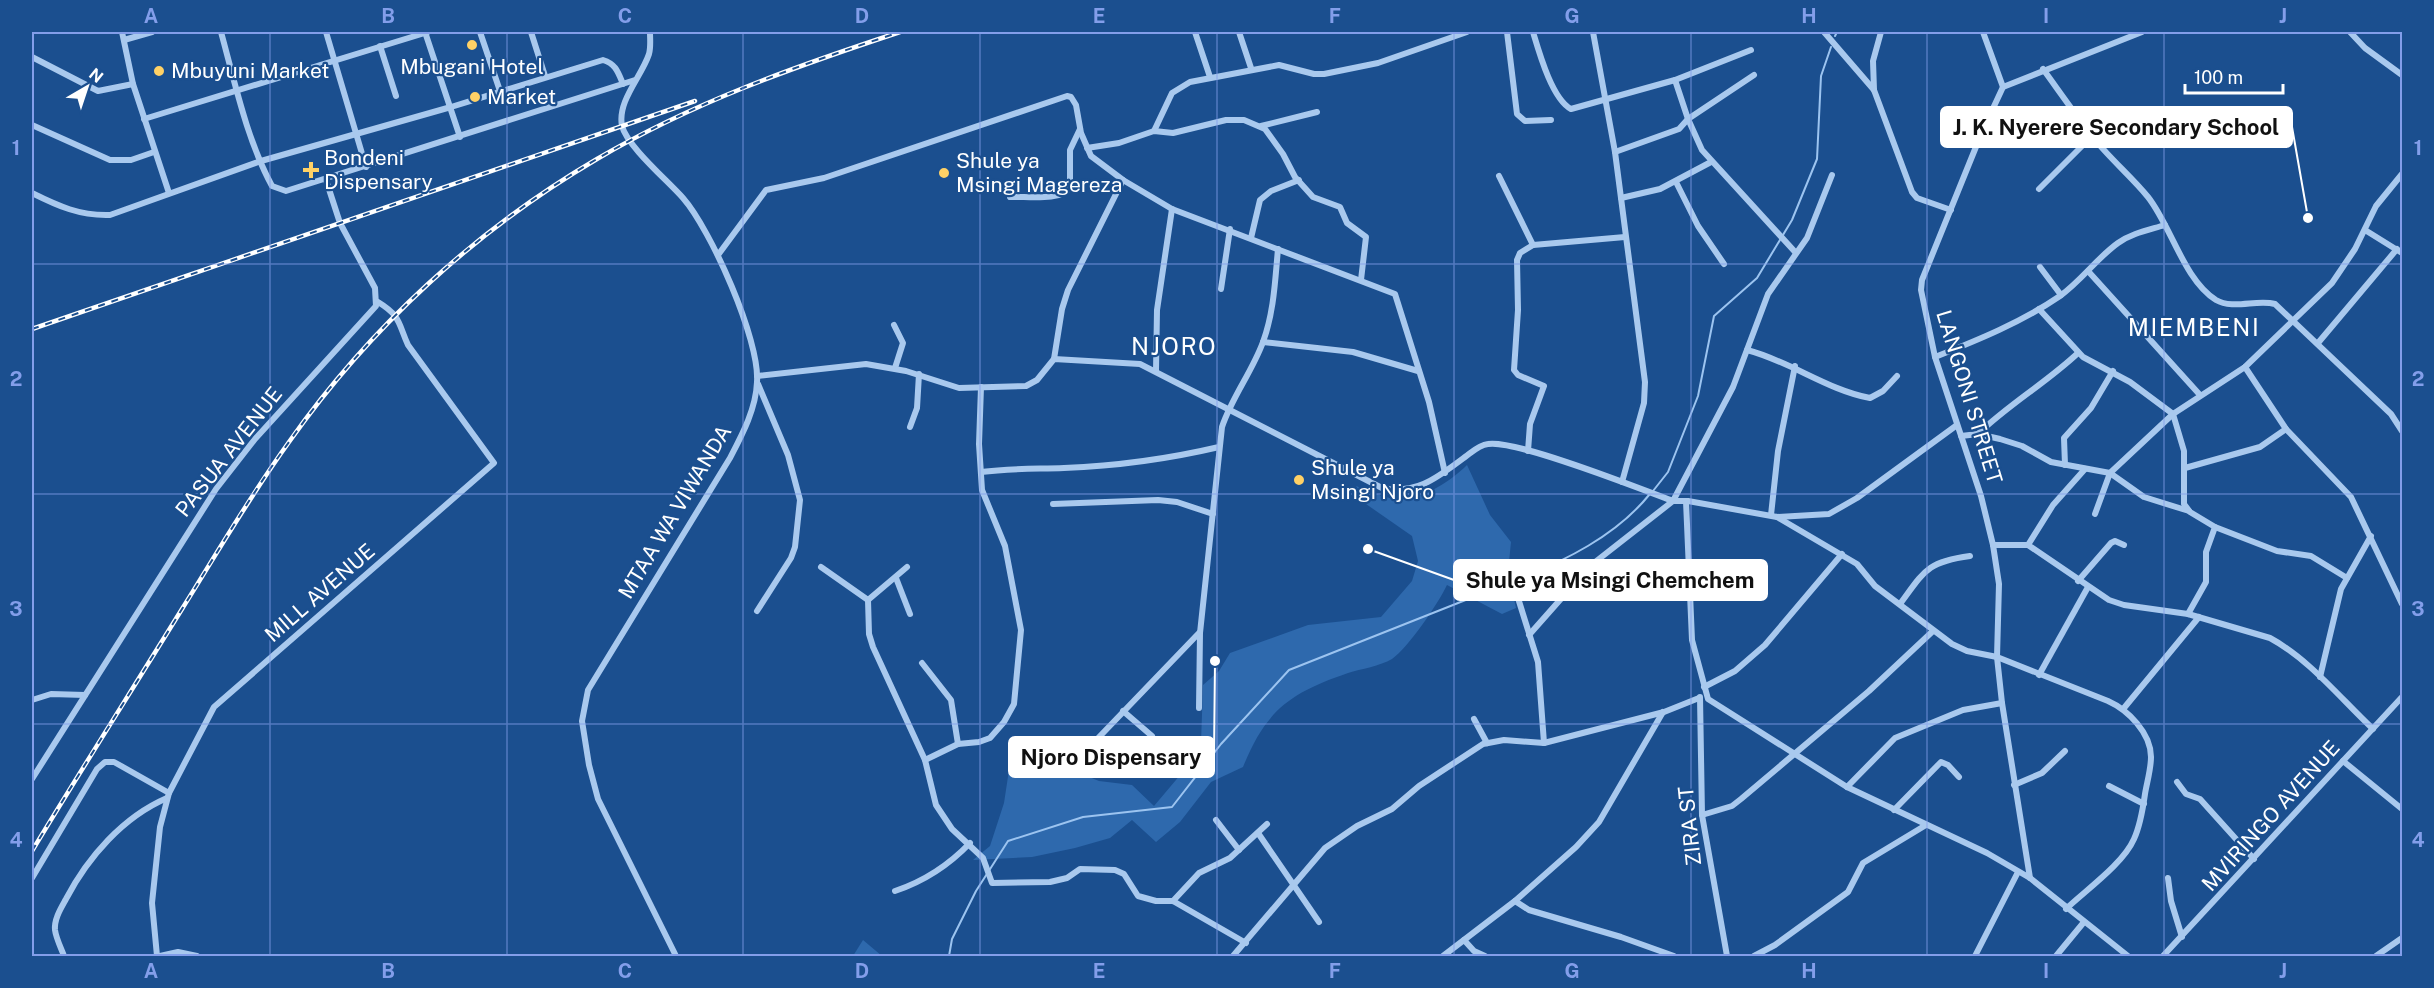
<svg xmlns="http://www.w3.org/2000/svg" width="2434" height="988" font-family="'Public Sans',sans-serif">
<rect width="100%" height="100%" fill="#1b4f8f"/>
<!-- green -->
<g fill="#2e69ad">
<path d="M1467,465l23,50 21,27 -3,30 8,36 -14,6 -55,-29c-9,19 -39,63 -55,74 -12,7 -31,10 -44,14 -58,20 -82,37 -105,94l-32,15 -31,40 -24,20 -24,-22 -22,18 -35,10 -43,9 -59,3 17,-14 14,-43 5,-33 16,-19 44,7 3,12 27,11 33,4 22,21 38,-45 9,-18 2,-58 16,-14 11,-18 78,-28 73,-8 31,-36 6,-20 -6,-25 -46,-32 -10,-18c12,4 27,12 40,13 25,2 55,-18 71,-34z"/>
<path d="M863,940l19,16h-29z"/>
</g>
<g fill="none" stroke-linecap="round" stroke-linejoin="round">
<!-- stream -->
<g stroke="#9cc4f0" stroke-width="2">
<path d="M1835,36l2,-4"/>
<path d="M1653,491l15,-19 30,-76 16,-80 43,-38 35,-58 25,-61 4,-83 10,-29"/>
<path d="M1517,580c47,-19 99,-44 132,-85"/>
<path d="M949,956l3,-17 24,-48 32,-50 75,-24 89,-10 49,-63 68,-74 217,-86"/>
</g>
<!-- street -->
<g stroke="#a9c9ee" stroke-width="6">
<path d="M122,32l11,52 36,109"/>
<path d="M221,32c14,51 26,108 51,154l14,5 349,-111"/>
<path d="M326,32l40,135"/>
<path d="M425,32l35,105"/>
<path d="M480,32l20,59"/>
<path d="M531,32l14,44"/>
<path d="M650,32c0,7 1,15 -1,22 -7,22 -32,47 -27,72 5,20 46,55 61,72 28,32 77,142 74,184 -1,27 -15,53 -27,76l-142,232 -6,31 7,44 9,34 78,157"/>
<path d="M1195,32l15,45"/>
<path d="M1239,32l12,36"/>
<path d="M1507,32l10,82 8,7 26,-1"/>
<path d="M1533,32c6,20 19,67 38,77l104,-29 76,-30"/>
<path d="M1593,32l22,120 30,230 -1,21 -22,79"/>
<path d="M1824,32l50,58 38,102 5,6 34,12"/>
<path d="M1983,32l20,55"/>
<path d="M2350,32l15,16 37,27"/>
<path d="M124,40l28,-8"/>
<path d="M380,46l16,50"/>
<path d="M32,57l66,34 35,-7"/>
<path d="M2043,69c16,22 32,45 49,67 17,22 39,40 56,61 23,29 36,83 68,103 17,10 41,-1 59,4l116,110 11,17"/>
<path d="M1675,80l13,39 14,31 94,103"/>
<path d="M1874,90l-1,-29 8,-29"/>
<path d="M144,119l284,-87"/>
<path d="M32,125l78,35h21l23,-8"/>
<path d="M1261,126l56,-14"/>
<path d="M1154,131l18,-38 18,-11 89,-17 35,9h10l54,-11 89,-31"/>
<path d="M1087,148l32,-5 35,-12 19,2 53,-13h18l21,9 18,25 12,23 18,20 27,10 7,16 19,14 -5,43"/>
<path d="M1615,152l64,-23 9,-10 66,-44"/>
<path d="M1499,176l34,69"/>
<path d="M1676,182l22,44 26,38"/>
<path d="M2039,189l53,-53"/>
<path d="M32,193c26,13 48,23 78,22l151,-54 190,-54 152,-47c13,4 15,12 20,24"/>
<path d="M1010,197c15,-1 52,5 60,-10v-37l10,-21"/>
<path d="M1621,198l39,-9 51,-27"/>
<path d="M2365,230l37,23"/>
<path d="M1251,238l9,-38 11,-9 28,-11"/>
<path d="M718,255l48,-65 58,-12 243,-82 4,1 5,8 5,28 10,23 32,24 49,29 223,85 34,108 16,71"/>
<path d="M2040,267l21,28"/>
<path d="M2088,271l112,124"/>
<path d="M1221,289l9,-60"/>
<path d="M2039,309l44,48 47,25 43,32 11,37v53l6,8 25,15 -9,25v30l-18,32"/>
<path d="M894,325l9,18 -8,25"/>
<path d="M1263,342l90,10 65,19"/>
<path d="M2318,343l79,-94"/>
<path d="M1747,350c43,11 80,40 123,48l13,-7 14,-15"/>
<path d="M1935,357c43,-17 87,-35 125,-61 21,-15 37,-38 58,-53 14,-10 31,-13 47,-18"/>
<path d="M1054,359l8,-50 6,-19 55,-110"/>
<path d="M2245,367l41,62 65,68 51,107"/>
<path d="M1156,371l1,-61 15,-101"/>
<path d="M757,376l109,-12 40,7 53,17 67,-2 11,-6 17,-21 86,5 242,124c35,7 56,-11 83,-31 7,-5 14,-12 23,-13 27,-5 153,45 185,57h15l89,16 52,-3 28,-16 100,-73"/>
<path d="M910,427l7,-19 2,-34"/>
<path d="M1978,434c31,-30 68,-51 100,-81"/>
<path d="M1961,436l17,-2 22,5 22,7 29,16 59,11 34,24 45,14"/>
<path d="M1528,451l2,-27 14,-38 -26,-11 -4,-5 4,-60 -1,-50 3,-7 13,-8 92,-8"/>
<path d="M2065,465l-1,-27 27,-30 22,-37"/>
<path d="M2185,468l75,-21 26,-18"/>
<path d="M981,472c30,-4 53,-3 83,-4 51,-2 104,-9 155,-21"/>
<path d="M1686,501l6,139 16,59 139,88 140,66 43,25 98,78"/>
<path d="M1053,504l105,-4 19,2 36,12"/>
<path d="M2095,514l15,-41 63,-59 72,-47 87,-84 23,-34 21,-43 26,-32"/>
<path d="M1771,515l7,-64 17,-85"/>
<path d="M1777,517l80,47 18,22 77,58 15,7 30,6 111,44c20,9 43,32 43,56 0,12 -4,25 -6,37 -2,14 -5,32 -11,45 -11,25 -48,51 -68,70"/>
<path d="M2215,527l62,24 34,5 36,22"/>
<path d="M1993,545h35l81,55 15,5 64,9 82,24c39,21 71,61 103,91"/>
<path d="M2028,545l25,-40 32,-36"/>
<path d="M1508,566l30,96 6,81"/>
<path d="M821,567l47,33 1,34 4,13 52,113 11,45 16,24 31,29 9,25 58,-1 17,-4 13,-9 35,1 9,4 14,22 18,5h17l73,42"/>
<path d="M896,578l14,36"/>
<path d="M2078,581l33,-38 4,-2 9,4"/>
<path d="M868,600l39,-33"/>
<path d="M1900,604c25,-34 27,-42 70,-48"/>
<path d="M757,611l34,-53 4,-11 5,-47 -12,-45 -30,-71"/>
<path d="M1529,635l61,-69 83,-65 60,-114 35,-93 39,-56 25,-63"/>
<path d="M922,663l29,37 7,44"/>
<path d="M2039,675l49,-88"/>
<path d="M2320,677l21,-88 30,-53"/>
<path d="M1704,687l31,-16 30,-26 77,-91"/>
<path d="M1700,697l2,118 25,141"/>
<path d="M32,700l19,-6 34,1"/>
<path d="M1199,708l1,-75 22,-206c10,-30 30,-55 41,-85 11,-30 12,-61 15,-93"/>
<path d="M2124,708l75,-91"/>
<path d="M1123,711l29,25"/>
<path d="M1474,719l13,24"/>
<path d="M1078,759l121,-126"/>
<path d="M925,760l33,-16 21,-2 11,-4 14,-16 10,-18 7,-74 -16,-84 -23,-56 -3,-46 2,-57"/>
<path d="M2343,761l59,48"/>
<path d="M32,779l184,-290 39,-50 121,-133 -1,-18 -35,-65 -14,-43"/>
<path d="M2177,782l9,12 14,5 54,60"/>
<path d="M2014,785l28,-12 23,-22"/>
<path d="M2109,786l35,18"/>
<path d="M1847,787l48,-49 68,-28 39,-7"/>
<path d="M1894,810l47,-48 7,3 11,12"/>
<path d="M1702,815l30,-9 9,-7 128,-108 64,-60"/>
<path d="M1216,820l23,30"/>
<path d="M1258,833l61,89"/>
<path d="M32,878l65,-109 8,-7h9l55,31"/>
<path d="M2030,878l-28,-175 -5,-46 2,-73 -6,-39 -12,-49 -46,-139 -14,-67 1,-10 60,-148 21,-45 139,-55"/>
<path d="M2168,878l3,23 11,36"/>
<path d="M895,891c30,-10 53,-25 75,-48"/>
<path d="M1173,901l26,-28 31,-15 37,-34"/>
<path d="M1515,901l14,9 92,27 53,19"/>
<path d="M1464,940l10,11 11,5"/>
<path d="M64,956c-3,-8 -8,-18 -9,-26 -1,-11 6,-22 11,-31 22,-42 57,-82 101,-101"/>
<path d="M157,956l-5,-53 8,-76 9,-34 45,-86 280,-244 -86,-118c-10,-22 -7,-29 -30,-43"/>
<path d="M160,956l18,-4 19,4"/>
<path d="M1233,956l92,-108 32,-22 35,-17 27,-23 64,-42 21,-4 40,3 120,-31 35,-14"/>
<path d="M1443,956l72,-55 61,-54 23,-25 64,-110"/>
<path d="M1754,956l21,-11 73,-53 15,-29 63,-38"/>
<path d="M1975,956l43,-84"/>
<path d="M2056,956l28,-34"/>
<path d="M2163,956l239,-259"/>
<path d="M2376,956l26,-18"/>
</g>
<!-- rail casing -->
<g stroke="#fff" stroke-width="4.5">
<g id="rail">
<path d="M32,329l663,-228"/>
<path d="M32,851c49,-81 100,-161 150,-242 35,-56 68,-113 107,-167 81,-115 187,-212 308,-283 97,-57 197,-92 303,-127"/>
</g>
</g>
<!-- rail -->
<use href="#rail" stroke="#1b4f8f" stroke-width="2" stroke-dasharray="7" stroke-linecap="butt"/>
</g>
<!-- grid -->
<path fill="none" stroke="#839eea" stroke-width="1.5" stroke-opacity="0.55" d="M270,32v924M507,32v924M743,32v924M980,32v924M1217,32v924M1454,32v924M1691,32v924M1927,32v924M2164,32v924M32,264h2370M32,494h2370M32,724h2370"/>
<!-- markers -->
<g fill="#ffd166" stroke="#1b4f8f" stroke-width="2">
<circle cx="472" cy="45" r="6"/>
<circle cx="159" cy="71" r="6"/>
<circle cx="475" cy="97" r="6"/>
<path d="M308 161h6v6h6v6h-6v6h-6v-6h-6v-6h6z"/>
<circle cx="944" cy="173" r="6"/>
<circle cx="1299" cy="480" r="6"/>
</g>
<g text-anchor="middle" stroke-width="4.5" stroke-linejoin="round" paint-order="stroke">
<!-- poi labels -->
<g font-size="21" fill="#fff" stroke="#1b4f8f" text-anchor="start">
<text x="472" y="74" text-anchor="middle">Mbugani Hotel</text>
<text x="171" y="78">Mbuyuni Market</text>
<text x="487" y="104">Market</text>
<text x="324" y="165">Bondeni<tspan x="324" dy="24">Dispensary</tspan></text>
<text x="956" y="168">Shule ya<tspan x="956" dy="24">Msingi Magereza</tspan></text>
<text x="1311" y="475">Shule ya<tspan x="1311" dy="24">Msingi Njoro</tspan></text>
</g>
<!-- street labels -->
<g font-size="21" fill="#fff" stroke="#1b4f8f">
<text transform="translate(1969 397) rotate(73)" y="7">LANGONI STREET</text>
<text transform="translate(229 452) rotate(-52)" y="7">PASUA AVENUE</text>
<text transform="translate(675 512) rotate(-59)" y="7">MTAA WA VIWANDA</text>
<text transform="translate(320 593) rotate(-41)" y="7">MILL AVENUE</text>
<text transform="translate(2271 816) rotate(-48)" y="7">MVIRINGO AVENUE</text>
<text transform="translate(1690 826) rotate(-96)" y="7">ZIRA ST</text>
</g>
<!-- quarter labels -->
<g font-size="24" letter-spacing="1.5" fill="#fff" stroke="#1b4f8f">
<text x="2194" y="336">MIEMBENI</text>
<text x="1174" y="355">NJORO</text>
</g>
</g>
<!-- callouts -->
<path fill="none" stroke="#fff" stroke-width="2" d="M2308 218L2292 127M1368 549L1454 580M1215 661L1214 757"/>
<g fill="#fff" stroke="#1b4f8f" stroke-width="2">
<circle cx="2308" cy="218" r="6"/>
<circle cx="1368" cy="549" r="6"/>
<circle cx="1215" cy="661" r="6"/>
</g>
<g fill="#fff" stroke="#fff" stroke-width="2">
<rect x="1941" y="107" width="351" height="40" rx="6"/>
<rect x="1454" y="560" width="313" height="40" rx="6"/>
<rect x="1009" y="737" width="205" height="40" rx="6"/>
</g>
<g font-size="22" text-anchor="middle" font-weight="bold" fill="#111">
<text x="2116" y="135">J. K. Nyerere Secondary School</text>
<text x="1610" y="588">Shule ya Msingi Chemchem</text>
<text x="1111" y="765">Njoro Dispensary</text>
</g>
<!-- border -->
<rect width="2434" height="988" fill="none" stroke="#1b4f8f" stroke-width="66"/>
<!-- north arrow -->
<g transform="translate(87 87) rotate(39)" stroke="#1b4f8f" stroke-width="4.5" paint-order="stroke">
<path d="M0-4.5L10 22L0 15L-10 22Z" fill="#ffffff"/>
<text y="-9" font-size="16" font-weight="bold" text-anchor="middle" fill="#ffffff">N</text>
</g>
<!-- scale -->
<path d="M2185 84v9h98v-9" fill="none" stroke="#ffffff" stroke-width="3"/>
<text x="2194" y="84" font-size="18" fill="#ffffff" stroke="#1b4f8f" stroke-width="4.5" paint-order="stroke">100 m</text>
<rect x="33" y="33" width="2368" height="922" fill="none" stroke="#839eea" stroke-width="2"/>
<g font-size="20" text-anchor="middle" font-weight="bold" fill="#839eea">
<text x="151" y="23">A</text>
<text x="388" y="23">B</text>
<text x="625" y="23">C</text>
<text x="862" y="23">D</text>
<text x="1099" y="23">E</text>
<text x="1335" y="23">F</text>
<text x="1572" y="23">G</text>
<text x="1809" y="23">H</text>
<text x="2046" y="23">I</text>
<text x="2283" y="23">J</text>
<text x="16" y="155">1</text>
<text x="2418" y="155">1</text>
<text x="16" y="386">2</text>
<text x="2418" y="386">2</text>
<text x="16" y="616">3</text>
<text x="2418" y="616">3</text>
<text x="16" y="847">4</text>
<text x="2418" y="847">4</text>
<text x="151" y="978">A</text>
<text x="388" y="978">B</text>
<text x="625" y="978">C</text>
<text x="862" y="978">D</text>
<text x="1099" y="978">E</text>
<text x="1335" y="978">F</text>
<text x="1572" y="978">G</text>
<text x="1809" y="978">H</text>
<text x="2046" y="978">I</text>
<text x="2283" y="978">J</text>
</g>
</svg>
